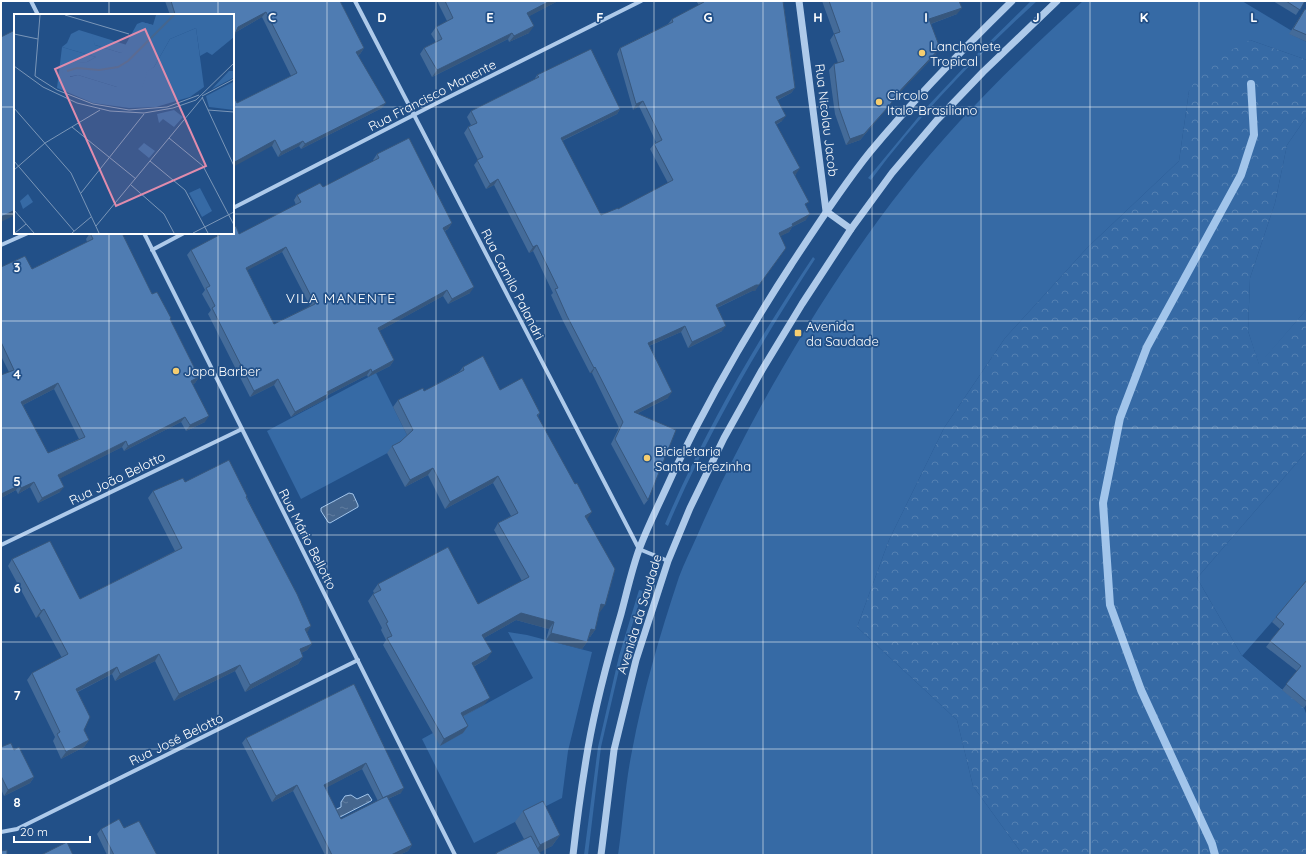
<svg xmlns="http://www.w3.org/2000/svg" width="1308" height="856" font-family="Quicksand,sans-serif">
<defs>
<pattern id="forest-crowns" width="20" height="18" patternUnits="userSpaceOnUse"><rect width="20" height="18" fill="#366aa5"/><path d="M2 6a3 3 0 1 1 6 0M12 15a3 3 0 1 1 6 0" fill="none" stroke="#5480b2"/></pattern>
<pattern id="water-ripples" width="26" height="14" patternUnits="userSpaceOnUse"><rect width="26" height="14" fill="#45668e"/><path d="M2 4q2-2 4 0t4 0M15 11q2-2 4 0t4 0" fill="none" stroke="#617d9f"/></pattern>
</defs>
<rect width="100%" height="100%" fill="#225088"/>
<!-- green -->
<g fill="#366aa5">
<path d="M1031,1h6c-60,55 -118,114 -166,179l-3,-2 57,-69 46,-49z"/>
<path d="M1083,1h159l50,30 -2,3 17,8v18l-57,-20 -61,51 -10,70 -91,86 -83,91 -61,90 -55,112 -32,87 100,93 16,66 50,69h-405c5,-34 7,-70 14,-104 11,-59 28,-117 47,-174 5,-14 12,-27 18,-41 19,-44 41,-88 64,-130 43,-77 90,-153 145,-222 52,-66 114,-126 177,-183z"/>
<path d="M1307,116v193l-48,56 -11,-34 2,-53 25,-75 12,-58z"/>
<path d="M813,257l2,2c-55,85 -107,173 -147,267l-3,-2c40,-94 91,-182 148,-267z"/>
<path d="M376,373l34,68 -109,58 -34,-68z"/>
<path d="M1307,451v131l-65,74 62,52 3,147 -65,-199 -45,-78z"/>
<path d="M639,590l4,1 -21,66 -21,90 -13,108h-4l14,-108 21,-91z"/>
<path d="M508,632l19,3 65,17 -24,99 -6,47 -88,45 -52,-104 111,-61z"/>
</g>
<!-- forest -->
<path fill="url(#forest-crowns)" d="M1250,40l57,20v56l-20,29 -12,58 -25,75 -2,53 11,33 48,-55v142l-110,127 45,78 62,52 3,8v139h-284l-50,-69 -16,-66 -100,-93 32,-87 55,-112 61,-90 83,-91 91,-86 10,-70 16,-27z"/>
<!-- water -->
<g fill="url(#water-ripples)" stroke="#a2c5eb">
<path d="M349,493l4,1 5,11v2l-28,16 -2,-1 -7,-11v-3z"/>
<path d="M368,794l4,6 -1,1 -33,17 -3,-8 6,-3v-5l4,-6 6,-1 6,4z"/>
</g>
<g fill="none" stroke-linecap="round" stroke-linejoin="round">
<!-- stream -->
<path stroke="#a2c5eb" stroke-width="8" d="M1215,855l-3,-11 -71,-154 -31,-85 -7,-102 17,-85 27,-71 94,-172 13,-40 -3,-51"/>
<!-- minor -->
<g stroke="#aecaea" stroke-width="4">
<path d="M31,1l7,14"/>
<path d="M355,1l284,548 29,12"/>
<path d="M233,208l202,-104 206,-103"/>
<path d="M144,233l311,622"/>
<path d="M1,245l27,-12"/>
<path d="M152,250l32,-17"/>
<path d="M1,545l241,-116"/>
<path d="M1,832l16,-3 341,-169"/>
</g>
<!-- tertiary -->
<g stroke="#aecaea" stroke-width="7">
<path d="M799,1l27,210 25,18"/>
<path d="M573,855c4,-36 9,-72 15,-107 8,-46 20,-90 33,-134 6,-22 11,-46 19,-67 10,-26 23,-51 34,-76 35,-72 74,-140 117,-206 25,-38 50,-77 79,-113 44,-53 92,-102 142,-151"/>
<path d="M601,855l13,-105 22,-90 32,-99 22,-53 34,-70 38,-68 40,-66 49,-75 41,-56 45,-53 46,-48 74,-71"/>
</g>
</g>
<!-- wall -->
<g fill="#446b99" fill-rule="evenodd">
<path d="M165,1h175l24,47 -4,6 -2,1 24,53 -81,41 -2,-3 -21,11 -6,-11 -35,-43 54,-27 -29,-59 -26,15 -3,-17h-63z"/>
<path d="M437,1h121l-29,15v17l-20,9 -1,-3 -76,38 -12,-23 4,-6 12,-6 -5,-8 5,-7 11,-6z"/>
<path d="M696,1h87l12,87 -4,5 -13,7 4,21 -6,4 20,49 -1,1 11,31v14l-14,7 -3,5 -9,4 -25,55h-3l-35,17 5,23 -34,17 -7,-16 -32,14 19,52 -30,15 10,87 -4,5 -33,-61 8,-16 -27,-55h-2l-27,-52 -12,-26 2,-2 -20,-42 -4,2 -35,-68 -8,4 -12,-24 4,-5 -14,-27 4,-6 3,-2 -4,-8 4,-6 63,-31 3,-5 83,34 -3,5 -55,27 39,74 17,-6 50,-26 -18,-34 4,-5 2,-2 -17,-36 -6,4 -16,-56 3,-6 48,-24 4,-5 27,-14z"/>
<path d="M822,1h137l-2,13 -26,10 5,30 -42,44 -10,14 -24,28 -14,5 -11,-31 -6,-44 5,-6 4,-1 -8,-23 4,-6z"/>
<path d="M1273,1h32l-9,14z"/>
<path d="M1305,9l2,1v32l-18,-8z"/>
<path d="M377,154l75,69 -4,6 -3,2 25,62 -22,11 -5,-8 -64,35 15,29 -4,6 -22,11 -1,-2 -39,20 -4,5 -33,17 -17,-32 -24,12 -42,-83 3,-4 -9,-16 3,-4 -18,-35 4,-5 48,-16 57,-29 -2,-5 3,-5 26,-8 51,-26 -1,-1zM282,252l28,54 -36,18 -27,-54z"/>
<path d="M90,233l62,61 19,24 -1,2 29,57 -4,6 -2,1 12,38 -19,9 -5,-9 -57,29 -2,-4 -62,31v14l-22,11 -8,-16 -12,7 -2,-4 -15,8v-123l8,-3 -8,-16v-89l31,2 55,-27 -1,-3zM54,389l25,50 -31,14 -25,-48z"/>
<path d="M463,367l77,46 -2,3 49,103 13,93h-1l-4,18 -5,7h-1l-2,5 -5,7 -36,-9 3,-11 -33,-9 -32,18 3,21 -14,8 12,37 -22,13 5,9 -5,7 -23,13 -57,-101 3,-5 -5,-10 1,-2 -14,-27 5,-7 1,-1 -1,-2 5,-7 100,20 44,-23 -28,-51 4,-7 13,-7 -18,-33 -48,26 -17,-34 -23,12 -18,-34 5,-7 8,-4 7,-7 -14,-28 5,-7 26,-9 35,-19z"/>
<path d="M185,482l62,14v1l65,147 -5,6 -6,3 2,4 -5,7 -53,28 -10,-21 -61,30 -19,-40 -40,20 -3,-7 -34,18 6,38 5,10 -5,7 -23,12 -8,-18 2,-4 -28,-57 5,-7 30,-15 -23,-42 -3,2 -28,-52 4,-7 68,40 95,-48 -27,-53 5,-7z"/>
<path d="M1307,580v124l-3,4 -22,-18 15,-19 -31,-24 14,-18 -8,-7 4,-5z"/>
<path d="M354,684l47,109 -13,6 24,46 -4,6 -9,4h-74l-32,-64 -21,11 -30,-59 4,-5zM362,769l16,32 -37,18 -16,-31z"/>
<path d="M1,747l13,3 20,27 -4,6 -26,13 -3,-7z"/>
<path d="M523,811l37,24 -8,11 -13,6 2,3h-46l1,-2 28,-14 -9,-17z"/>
<path d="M124,828l33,27h-50l-10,-21 4,-5z"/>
</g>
<!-- shaded-wall -->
<g fill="#37577d">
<path d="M550,1h8l-36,19 5,-7z"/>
<path d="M962,8l-5,6 -32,12 4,-7z"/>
<path d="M266,12l-4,5 -28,16 4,-6z"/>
<path d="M534,26l-5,7 -20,9 5,-6z"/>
<path d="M512,33l-4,6 -76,38 5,-7z"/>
<path d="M364,48l-4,6 -8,3 4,-5z"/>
<path d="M940,48l-4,6 -47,50 5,-7z"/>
<path d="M795,88l-4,5 -18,9 3,-5z"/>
<path d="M894,99l-10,13 -24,28 -14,5 4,-6z"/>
<path d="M643,101l-4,5 -6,4 3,-6z"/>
<path d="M386,103l-4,5 -81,41 4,-5z"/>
<path d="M620,109l-3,5 -60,29 4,-5z"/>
<path d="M786,116l-4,5 -11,6 4,-5z"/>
<path d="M275,140l-3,6 -39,21v-4z"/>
<path d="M303,141l-4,5 -21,11 3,-5z"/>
<path d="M800,168l-4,6 -6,3 3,-5z"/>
<path d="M498,179l-4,6 -8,4 4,-5z"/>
<path d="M15,210v5l-14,7v-5z"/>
<path d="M810,214l-4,6 -14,7 -3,5 -14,7 4,-6 13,-9z"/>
<path d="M452,223l-4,6 -9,4 4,-5z"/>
<path d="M537,245l-4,6 -4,2 4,-6z"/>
<path d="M286,247l-4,5 -40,21 4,-5z"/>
<path d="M786,248l-31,43h-3l-40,19 4,-5z"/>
<path d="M474,287l-4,6 -22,11 4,-5z"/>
<path d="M447,290l-4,6 -69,38 4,-6z"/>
<path d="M685,326l-4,6 -37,16 4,-5z"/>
<path d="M726,326l-4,5 -34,17 4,-6z"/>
<path d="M394,360l-4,6 -22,11 4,-5z"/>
<path d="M595,367l-3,6h-2l4,-5z"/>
<path d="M371,369l-4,6 -39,20 -4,5 -33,17 4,-5 32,-20z"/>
<path d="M199,377l-4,6 -8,4 4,-6z"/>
<path d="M278,379l-4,6 -24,12 4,-6z"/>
<path d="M58,383l-4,6 -37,19 4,-6z"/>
<path d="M672,392l-4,6 -38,19 4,-5z"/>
<path d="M209,416l-4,6 -19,9 4,-6z"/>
<path d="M185,417l-4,5 -57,29 4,-5z"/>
<path d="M126,441l-4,6 -67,34 3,-6z"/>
<path d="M433,468l-5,7 -23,12 5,-7z"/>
<path d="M498,476l-5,7 -48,26 5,-7z"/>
<path d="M34,482l-4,5 -12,7 3,-6z"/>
<path d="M20,485l-4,5 -15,8v-4z"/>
<path d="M64,487l-4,5 -22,11 4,-5z"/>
<path d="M592,512l-5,7 -7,4 5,-7z"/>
<path d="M601,604l4,1 -5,7 -4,-1z"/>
<path d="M44,609l-5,7 -3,2 5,-7z"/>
<path d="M521,613l33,9 -5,7 -33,-9 -39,22 5,-7z"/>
<path d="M311,626l-4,7 -2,-4z"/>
<path d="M591,629l4,1 -5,7 -4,-1z"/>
<path d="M551,633l36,9 -5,7 -36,-9z"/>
<path d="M312,644l-5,6 -12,6 5,-7z"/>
<path d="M492,652l-5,7 -20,11 5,-7z"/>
<path d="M159,654l-4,7 -40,20 5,-7z"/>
<path d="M303,657l-5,7 -53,28 5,-7z"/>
<path d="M240,665l-5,6 -61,30 5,-7z"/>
<path d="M117,667l-5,7 -41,21 5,-6z"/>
<path d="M490,698l-5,6 -29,16 5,-7z"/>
<path d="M468,726l-5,7 -23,13 4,-7z"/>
<path d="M89,740l-5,7 -23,12 5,-7z"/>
<path d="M366,763l-4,6 -42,22 4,-6z"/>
<path d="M34,777l-4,6 -26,13 4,-6z"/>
<path d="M297,785l-4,6 -21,11 4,-6z"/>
<path d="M404,788l-3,5 -22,10 4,-5z"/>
<path d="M560,835l-8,11 -17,9h-2l7,-10z"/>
<path d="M412,845l-4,6 -9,4h-8z"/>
</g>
<!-- building -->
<g fill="#4f7cb2" stroke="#37577d" fill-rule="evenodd">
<path d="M171,1h169l24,47 -8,4 30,51 -81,41 -2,-3 -22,11 -6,-12 -42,23v-68l4,8 60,-30 -31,-61 -28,15 -5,12v-24h-59l1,-1z"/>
<path d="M445,1h105l-23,12 7,13 -20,10 -2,-3 -75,37 -13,-22 18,-9 -6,-12 17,-9z"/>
<path d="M703,1h80l12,87 -19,9 10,19 -11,6 25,46 -7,4 16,30 -4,2 5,10 -18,10 1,2 -14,7 7,15 -27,37h-3l-40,20 10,21 -34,16 -7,-16 -37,17 24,49 -38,20 42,18 -28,70 -33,-61 8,-17 -28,-55 -1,1 -27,-52 -12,-27 3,-1 -21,-43 -4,2 -35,-68 -8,5 -13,-24 6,-3 -15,-30 9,-4 -6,-12 68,-34 -2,-2 54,-26 29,60 -59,29 40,77 17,-7v1l55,-29 -19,-36 8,-4 -19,-39 -7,3 -16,-56 53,-26 -1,-3 32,-17z"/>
<path d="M829,1h130l3,7 -33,11 11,29 -46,49v2l-5,7 -25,28 -14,5 -11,-31 -5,-44 10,-3 -10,-27 6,-2z"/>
<path d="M1286,1h19l-5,9z"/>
<path d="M1305,9l2,1v25l-14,-6z"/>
<path d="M15,30v180l-14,7v-180z"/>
<path d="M409,138l43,85 -9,5 31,59 -22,12 -5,-9 -69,38 16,32 -22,12 -1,-3 -44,23 1,2 -33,18 -17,-33 -24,12 -42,-83 3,-2 -9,-18 4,-2 -19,-36 32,-17h10v-5l3,-2 3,8 62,-32 -4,-7 23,-12 3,4 56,-29 -2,-4zM286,247l29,57 -41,20 -28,-56z"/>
<path d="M90,233h32l30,61 5,-2 14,26 -1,1 29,58 -8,4 18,35 -19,9 -5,-8 -57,29 -2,-5 -68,34 6,12 -22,11 -8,-16 -13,6 -1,-3 -19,9v-119l13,-5 -13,-28v-75l24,-11 7,13 61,-30zM58,383l27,54 -37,16 -27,-51z"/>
<path d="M483,356l17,34 22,-12 18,35 -3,2 38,69 2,-1 15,29 -7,4 30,53 -10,36 -4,-1 -6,26 -4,-1 -4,13 -36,-9 3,-11 -33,-9 -39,22 10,17 -20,11 18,35 -29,15 7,13 -24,13 -57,-101 5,-2 -6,-13 2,-1 -15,-28 8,-4 -3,-6 70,-37 30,57 51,-27 -31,-54 20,-10 -20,-37 -48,26 -17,-34 -23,12 -18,-34 8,-4 13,-12 -15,-30 25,-12 1,3 40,-21 -1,-3z"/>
<path d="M229,460l18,36 -1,1 51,97 14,32 -6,3 7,15 -12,5 3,8 -53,28 -10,-20 -61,29 -20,-40 -39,20 -3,-7 -41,22 14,28 -6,13 5,10 -23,12 -9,-18 3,-2 -28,-59 36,-19 -24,-45 -3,2 -29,-52 38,-18 30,58 102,-51 -29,-57 30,-13 2,4z"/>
<path d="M1307,580v122l-21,-18 15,-18 -31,-25 14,-17 -8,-7z"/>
<path d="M354,684l50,104 -21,10 -17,-35 -42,22 17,34 46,-23 25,49 -21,10h-59l-35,-70 -21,11 -30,-58z"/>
<path d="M11,743l3,7 5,-3 15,30 -26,13 -7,-14v-29z"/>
<path d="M543,801l17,34 -20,10 -17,-34z"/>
<path d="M119,819l5,9 15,-7 18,34h-43l-13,-26z"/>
<path d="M531,836l10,19h-44l-1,-2z"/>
<path d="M67,842l6,13h-32z"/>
<path d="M7,850v5h-6v-4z"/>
</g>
<!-- grid -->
<path fill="none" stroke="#fff" stroke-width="1" stroke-opacity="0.55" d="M109,1v14M218,1v14M327,1v854M436,1v854M545,1v854M654,1v854M763,1v854M872,1v854M981,1v854M1090,1v854M1199,1v854M1,107h14M233,107h1074M1,214h14M233,214h1074M109,233v622M218,233v622M1,321h1306M1,428h1306M1,535h1306M1,642h1306M1,749h1306"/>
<!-- markers -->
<g fill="#f5cd70" stroke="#225088" stroke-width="1.5">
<circle cx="922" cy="53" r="4"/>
<circle cx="879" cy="102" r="4"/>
<rect x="794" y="329" width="8" height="8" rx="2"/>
<circle cx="176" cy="371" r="4"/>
<circle cx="647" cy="458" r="4"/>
</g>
<g text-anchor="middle" stroke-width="3.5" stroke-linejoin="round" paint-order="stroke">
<!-- poi labels -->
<g font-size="13" fill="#fff" stroke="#225088" text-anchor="start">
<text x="930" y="51">Lanchonete<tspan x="930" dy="15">Tropical</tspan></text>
<text x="887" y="100">Circolo<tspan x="887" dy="15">Italo-Brasiliano</tspan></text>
<text x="806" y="331">Avenida<tspan x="806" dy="15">da Saudade</tspan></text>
<text x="184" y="376">Japa Barber</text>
<text x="655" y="456">Bicicletaria<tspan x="655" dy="15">Santa Terezinha</tspan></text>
</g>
<!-- street labels -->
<g font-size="13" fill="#fff" stroke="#225088">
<text transform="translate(432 95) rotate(-27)" y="5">Rua Francisco Manente</text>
<text transform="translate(827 120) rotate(83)" y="5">Rua Nicolau Jacob</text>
<text transform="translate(513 284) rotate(63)" y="5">Rua Camilo Palandri</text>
<text transform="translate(117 478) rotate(-26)" y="5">Rua João Belotto</text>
<text transform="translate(308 539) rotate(63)" y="5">Rua Mário Bellotto</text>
<text transform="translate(639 614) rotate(-73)" y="5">Avenida da Saudade</text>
<text transform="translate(176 739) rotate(-26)" y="5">Rua José Belotto</text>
</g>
<!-- neighbourhood labels -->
<g font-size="14" letter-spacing="1" fill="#fff" stroke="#225088">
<text x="341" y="303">VILA MANENTE</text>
</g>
</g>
<!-- overview -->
<g transform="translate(14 14)">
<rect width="220" height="220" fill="#225088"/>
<path d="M128,8l11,3 -32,28 -26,-8 -4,-8 1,-3 35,11 3,-9 8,-2zM182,14l8,59 -14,10 -34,10 -27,1 -36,-5 -36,-15 5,-41 34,10 -9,5 -16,2 -1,13 8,-2 39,12 37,-20 16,-28zM215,57h4v7l-21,11zM219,68l1,28 -25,-3 -3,-11zM160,96l9,7 -9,10 -11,-8 -4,4 -2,-9zM130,129l11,8 -6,7 -11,-9zM186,174l12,23 -10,6 -13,-24z" fill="#366aa5"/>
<path d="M142,1h78v22l-22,18 -5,-3 -7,4 -4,-28 -26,11 -16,28 -7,5 -5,15h-25l-39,-12 -11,2 -5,-4 2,-10 23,-1 9,-5 -34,-10 5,-4 4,-9 8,-4 13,4 3,11 26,8 16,-29 5,-2 11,3zM14,180l5,8 -10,7 -3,-8z" fill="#366aa5"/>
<path fill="none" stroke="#45668e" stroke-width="2" d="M53,57l10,-3 22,2 19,-3 10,-6 46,-46"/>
<path fill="none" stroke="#7a96b8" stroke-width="1" d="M26,1l-5,61 22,14 36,14 36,6 38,-3 32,-12M51,1l64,19M0,20l24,5M0,52l29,21 34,16 33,8 34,2 29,-5 23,-8 38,-37M188,82l32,-17M188,83l32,69M0,94l57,65 28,60M194,96l26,2M58,113l64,52M155,124l34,28 31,59M0,147l60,70M136,147l35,29 23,43M0,156l31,-27 55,-33M117,171l33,29 10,19M67,179l63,-79M0,196l20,23M82,212l107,-129M1,219l11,-9M58,219l19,-16M179,219l41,-21"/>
<path fill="#e08cad" fill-opacity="0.15" stroke="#e08cad" stroke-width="2" d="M131,15l61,137 -90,40 -61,-137z"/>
<rect width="220" height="220" fill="none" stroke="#fff" stroke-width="2"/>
</g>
<g font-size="13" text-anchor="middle" font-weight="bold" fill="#fff" stroke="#225088" stroke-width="3.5" stroke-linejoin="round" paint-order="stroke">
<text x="272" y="22">C</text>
<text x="382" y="22">D</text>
<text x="490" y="22">E</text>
<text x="600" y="22">F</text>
<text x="708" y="22">G</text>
<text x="818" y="22">H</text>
<text x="926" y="22">I</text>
<text x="1036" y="22">J</text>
<text x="1144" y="22">K</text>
<text x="1254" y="22">L</text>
<text x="17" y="272">3</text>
<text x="17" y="379">4</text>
<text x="17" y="486">5</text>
<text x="17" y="593">6</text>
<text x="17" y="700">7</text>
<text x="17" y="807">8</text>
</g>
<!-- border -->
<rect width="1308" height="856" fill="none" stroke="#ffffff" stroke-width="4"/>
<!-- scale -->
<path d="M14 836v6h76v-6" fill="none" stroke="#ffffff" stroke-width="2"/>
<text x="20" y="836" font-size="12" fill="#ffffff" stroke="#225088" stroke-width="3" paint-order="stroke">20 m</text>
</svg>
